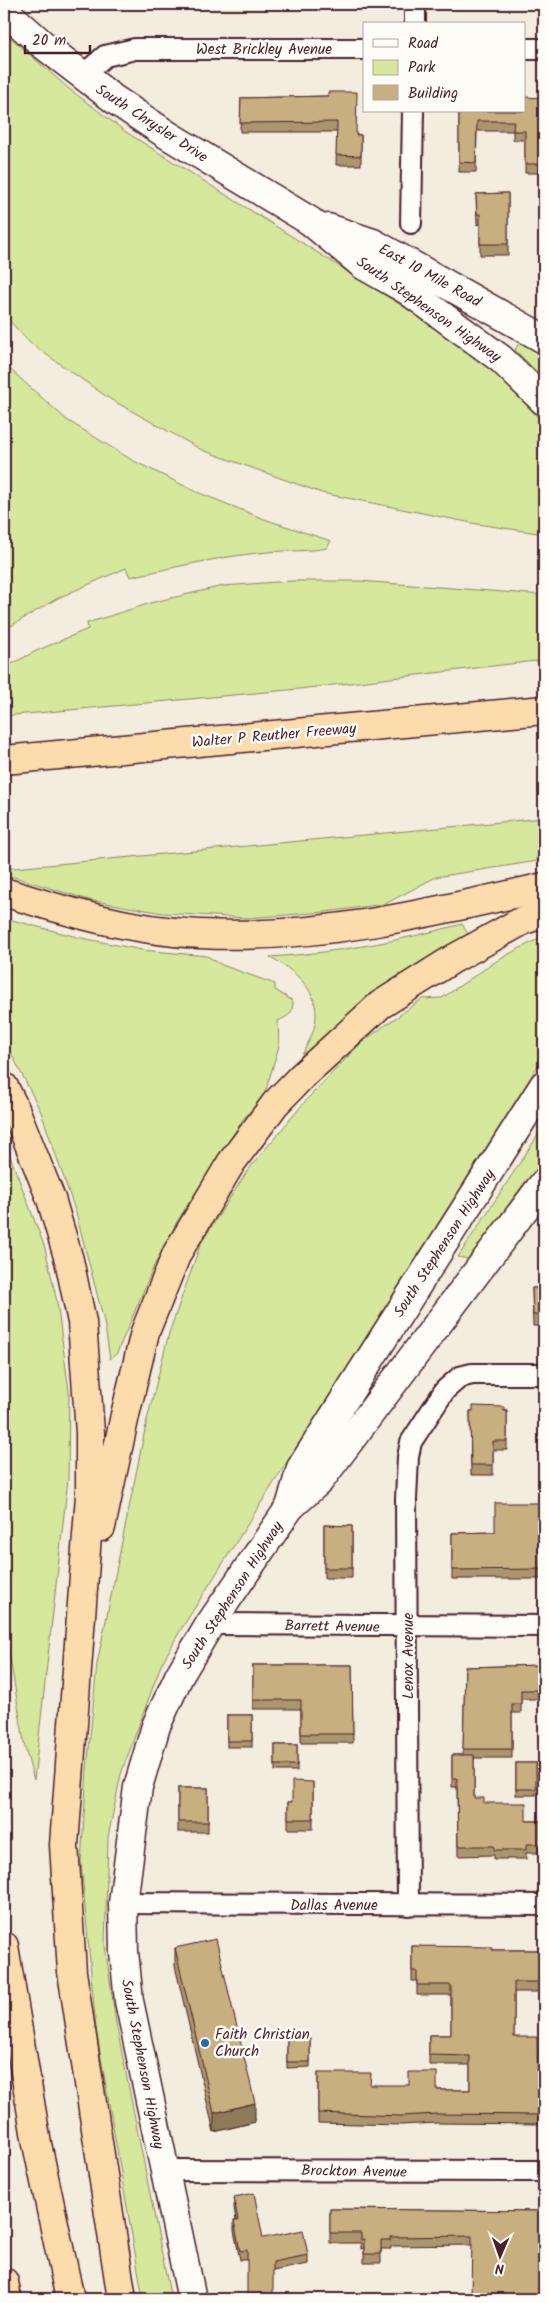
<svg xmlns="http://www.w3.org/2000/svg" width="548" height="2303" font-family="Kalam,sans-serif">
<rect width="100%" height="100%" fill="#f2eddf"/>
<filter id="ink" filterUnits="userSpaceOnUse"><feTurbulence type="fractalNoise" baseFrequency=".02" numOctaves="2"/><feDisplacementMap in="SourceGraphic" scale="10" xChannelSelector="R" yChannelSelector="G"/><feConvolveMatrix kernelMatrix="1 2 1 2 8 2 1 2 1" color-interpolation-filters="sRGB"/></filter>
<g filter="url(#ink)">
<!-- green -->
<g fill="#d5e89c" stroke="#908464">
<path d="M4,32l64,56 58,44 316,199 58,45 44,48v110l-67,-10 -155,-31 -120,-43 -92,-51 -80,-56 -26,-28z"/>
<path d="M520,341l24,14v24l-29,-29z"/>
<path d="M4,364l63,56 65,40 65,32 67,27 67,22 -4,7c-20,4 -39,2 -59,4 -46,4 -92,15 -138,25l-4,-9 -68,30 -54,32z"/>
<path d="M290,581h69l185,14v65l-245,29 -295,27v-48l32,-17 52,-22 -1,-6 67,-21 69,-16z"/>
<path d="M544,818v42l-108,17 -51,27 -60,8 -78,6 -84,-5 -74,-13 -85,-26v-5z"/>
<path d="M4,918l73,19 65,13 65,6 15,9 53,19v6l18,11c0,13 -4,15 -15,20l1,25 -15,50 -20,22 -66,102 -24,46 -37,87 -7,6 -6,-38 -28,-108 -35,-101 -37,-73z"/>
<path d="M462,924l6,10c-68,39 -115,75 -171,130 7,-14 19,-32 19,-48 1,-28 -24,-47 -46,-59 66,-4 129,-16 192,-33z"/>
<path d="M544,936v120l-364,575 -19,34 -40,109 -13,63 -3,109 11,77 55,276h-28l-47,-270 -15,-167 6,-93 10,-105 50,-244 22,-87 32,-90 47,-73 60,-72 54,-56 60,-43 20,-1 59,-40z"/>
<path d="M544,1126v35l-19,21 -57,77 -10,-2z"/>
<path d="M4,1140l41,108 12,54 12,89 -1,88 -34,301 -9,-32 -21,-126z"/>
</g>
<g fill="none" stroke-linecap="round" stroke-linejoin="round">
<!-- minor casing -->
<g stroke="#4a1f2b" stroke-width="24">
<g id="minor">
<path d="M415,24v-20"/>
<path d="M524,49h20"/>
<path d="M82,76l23,-20 30,-7h229"/>
<path d="M411,223l2,-112"/>
<path d="M210,1624l334,2"/>
<path d="M123,1903l421,2"/>
<path d="M408,1905l-2,-406 2,-42 3,-15 34,-52 15,-13 12,-3h72"/>
<path d="M163,2170l381,1"/>
</g>
</g>
<!-- secondary casing -->
<g stroke="#4a1f2b" stroke-width="31">
<g id="secondary">
<path d="M4,10l38,34 73,56 51,34 144,87 53,44 44,25 94,69 43,42"/>
<path d="M328,228l45,15 171,96"/>
<path d="M290,1507l11,-39 243,-383"/>
<path d="M192,2299l-63,-298 -5,-49 -1,-49 15,-116 18,-61 23,-50 31,-52 80,-117 30,-27 224,-297"/>
</g>
</g>
<!-- motorway casing -->
<g stroke="#4a1f2b" stroke-width="31">
<g id="motorway">
<path d="M4,760l540,-50"/>
<path d="M4,892c63,20 129,39 196,42 116,6 232,-21 344,-47"/>
<path d="M4,1087l11,22 36,90 18,61 13,62 8,111v62l-26,350 8,127 50,327"/>
<path d="M101,1527l24,-112 20,-83 32,-79 54,-90 44,-59 26,-27 79,-72 73,-46 71,-39 20,-7"/>
<path d="M4,1946l33,198 33,155"/>
<path d="M4,2282l3,17"/>
</g>
</g>
<!-- minor -->
<use href="#minor" stroke="#fdfcf7" stroke-width="20"/>
<!-- secondary -->
<use href="#secondary" stroke="#fdfcf7" stroke-width="28"/>
<!-- motorway -->
<use href="#motorway" stroke="#fcdcac" stroke-width="28"/>
</g>
<!-- wall -->
<g fill="#ac966d" stroke="#4a1f2b">
<path d="M328,96l28,39h5v30h-25l1,-33h-97l1,-34z"/>
<path d="M544,98v75h-19v-33h-12v-9h-36l-1,41h-17v-61z"/>
<path d="M508,193v62h-28v-31l-3,1 -1,-31z"/>
<path d="M532,1288h12v38h-11z"/>
<path d="M470,1411h37v39h-14v25h-22z"/>
<path d="M544,1465v114h-92v-46l43,-1 44,-29z"/>
<path d="M324,1525l28,1v52h-28z"/>
<path d="M253,1665h99l1,78h-52v-34h-48z"/>
<path d="M544,1665v34h-23v14h-9v45h-38v40l10,5 42,18h18v32h-18v6h-32v-4l-36,1 -1,-69h-5v-32h11l2,-88z"/>
<rect x="227" y="1715" width="25" height="32"/>
<rect x="275" y="1745" width="22" height="26"/>
<rect x="516" y="1763" width="20" height="32"/>
<path d="M313,1782v47h-25v-27h4z"/>
<rect x="178" y="1788" width="30" height="44"/>
<path d="M412,1946l80,4h52v42h-30v45l24,51h6v36l-107,-1 -36,2 -83,-2v-50l53,12 66,5h33v-25h-41v-30h22v-40h-34v-14h-5z"/>
<path d="M175,1948l80,174 -41,10 -39,-166z"/>
<path d="M287,2039h23v28l-23,1z"/>
<path d="M234,2197l29,41 45,17v9l-35,7 -26,-11h-7l-6,-29v-10h2l-2,-14z"/>
<path d="M330,2209l214,2 -72,34 -81,1v3h-10v14h-17v-15l-3,1v-6h-31z"/>
</g>
<!-- shaded-wall -->
<path fill="#8c7a59" stroke="#4a1f2b" d="M255,2103v19l-41,10v-19z"/>
<!-- building -->
<g fill="#c8af7f" stroke="#4a1f2b">
<path d="M328,92h29l-1,43h5v21l-25,-1 1,-33 -97,1 1,-25 87,-2z"/>
<path d="M524,97l20,1v66h-19v-33h-12l1,-10h-37l-1,42 -17,-1v-51h65z"/>
<path d="M508,193v51h-28v-30h-3l-1,-20z"/>
<path d="M532,1288h12v27h-11z"/>
<path d="M473,1406l31,1v4h3v30h-14v24h-22l-1,-54h3z"/>
<path d="M541,1465h3v104l-92,1v-37l43,-1v-29h44z"/>
<path d="M324,1525l28,1v42h-28z"/>
<path d="M253,1665h99l1,69h-52v-34h-48z"/>
<path d="M544,1665v25h-23v14h-9v45h-49l2,-82z"/>
<rect x="227" y="1715" width="25" height="26"/>
<rect x="275" y="1745" width="22" height="20"/>
<path d="M452,1755h22v43h10v5h42v18h18v23h-18v6h-32v-4h-36l-1,-68h-5z"/>
<rect x="516" y="1763" width="20" height="26"/>
<path d="M292,1781l21,1v37h-25v-17h4z"/>
<rect x="178" y="1788" width="30" height="34"/>
<path d="M216,1939l39,164 -41,10 -39,-165z"/>
<path d="M412,1946l80,1v3h52v32h-30v55h23l1,51h6v27l-107,-1 -36,2 -83,-3v-40h53l-1,12h39v-13h28v18h33v-34l-41,-1v-20h22v-50h-34v-14h-5z"/>
<rect x="287" y="2039" width="23" height="23"/>
<path d="M254,2193l9,45 40,-8 5,25 -35,7v37h-26v-49l-7,1 -6,-30h4l-4,-24z"/>
<path d="M330,2209l214,2v88h-73l1,-63 -81,1v3h-10v14h-17v-15l-3,1v-7h-31z"/>
</g>
</g>
<!-- markers -->
<circle fill="#1f6fb2" stroke="#fdfcf7" stroke-width="2" cx="205" cy="2043" r="5"/>
<g text-anchor="middle" stroke-width="5" stroke-linejoin="round" paint-order="stroke">
<!-- street labels -->
<g font-size="15" fill="#4a1f2b" stroke="#fdfcf7">
<text x="264" y="54">West Brickley Avenue</text>
<text transform="translate(152 123) rotate(33)" y="5">South Chrysler Drive</text>
<text transform="translate(430 275) rotate(29)" y="5">East 10 Mile Road</text>
<text transform="translate(429 309) rotate(35)" y="5">South Stephenson Highway</text>
<text transform="translate(274 735) rotate(-5)" y="5">Walter P Reuther Freeway</text>
<text transform="translate(444 1243) rotate(-57)" y="5">South Stephenson Highway</text>
<text transform="translate(232 1595) rotate(-57)" y="5">South Stephenson Highway</text>
<text transform="translate(332 1626) rotate(1)" y="5">Barrett Avenue</text>
<text transform="translate(408 1656) rotate(-90)" y="5">Lenox Avenue</text>
<text x="334" y="1910">Dallas Avenue</text>
<text transform="translate(143 2064) rotate(79)" y="5">South Stephenson Highway</text>
<text transform="translate(354 2171) rotate(1)" y="5">Brockton Avenue</text>
</g>
<!-- poi labels -->
<g font-size="15" fill="#4a1f2b" stroke="#fdfcf7" text-anchor="start">
<text x="215" y="2039">Faith Christian<tspan x="215" dy="17">Church</tspan></text>
</g>
</g>
<!-- margin -->
<rect width="548" height="2303" fill="none" stroke="#fdfcf7" stroke-width="20"/>
<rect x="10" y="10" width="528" height="2283" fill="none" stroke="#4a1f2b" stroke-width="2" filter="url(#ink)"/>
<!-- legend -->
<rect x="363" y="22" width="162" height="90" fill="#fdfcf7" stroke="#b5a4a5"/>
<rect x="373" y="39" width="25" height="8" fill="#fdfcf7" stroke="#b5a4a5"/>
<text x="408" y="48" font-size="15" fill="#4a1f2b">Road</text>
<rect x="373" y="60" width="25" height="15" fill="#d5e89c" stroke="#b5a4a5"/>
<text x="408" y="72" font-size="15" fill="#4a1f2b">Park</text>
<rect x="373" y="85" width="25" height="15" fill="#c8af7f" stroke="#b5a4a5"/>
<text x="408" y="98" font-size="15" fill="#4a1f2b">Building</text>
<!-- north arrow -->
<g transform="translate(500 2256) rotate(182)" stroke="#fdfcf7" stroke-width="4" paint-order="stroke">
<path d="M0-4L9 19L0 12L-9 19Z" fill="#4a1f2b"/>
<text y="-8" font-size="14" font-weight="bold" text-anchor="middle" fill="#4a1f2b">N</text>
</g>
<!-- scale -->
<path d="M25 45v8h65v-8" fill="none" stroke="#4a1f2b" stroke-width="2.5"/>
<text x="32" y="45" font-size="15" fill="#4a1f2b" stroke="#fdfcf7" stroke-width="4" paint-order="stroke">20 m</text>
</svg>
